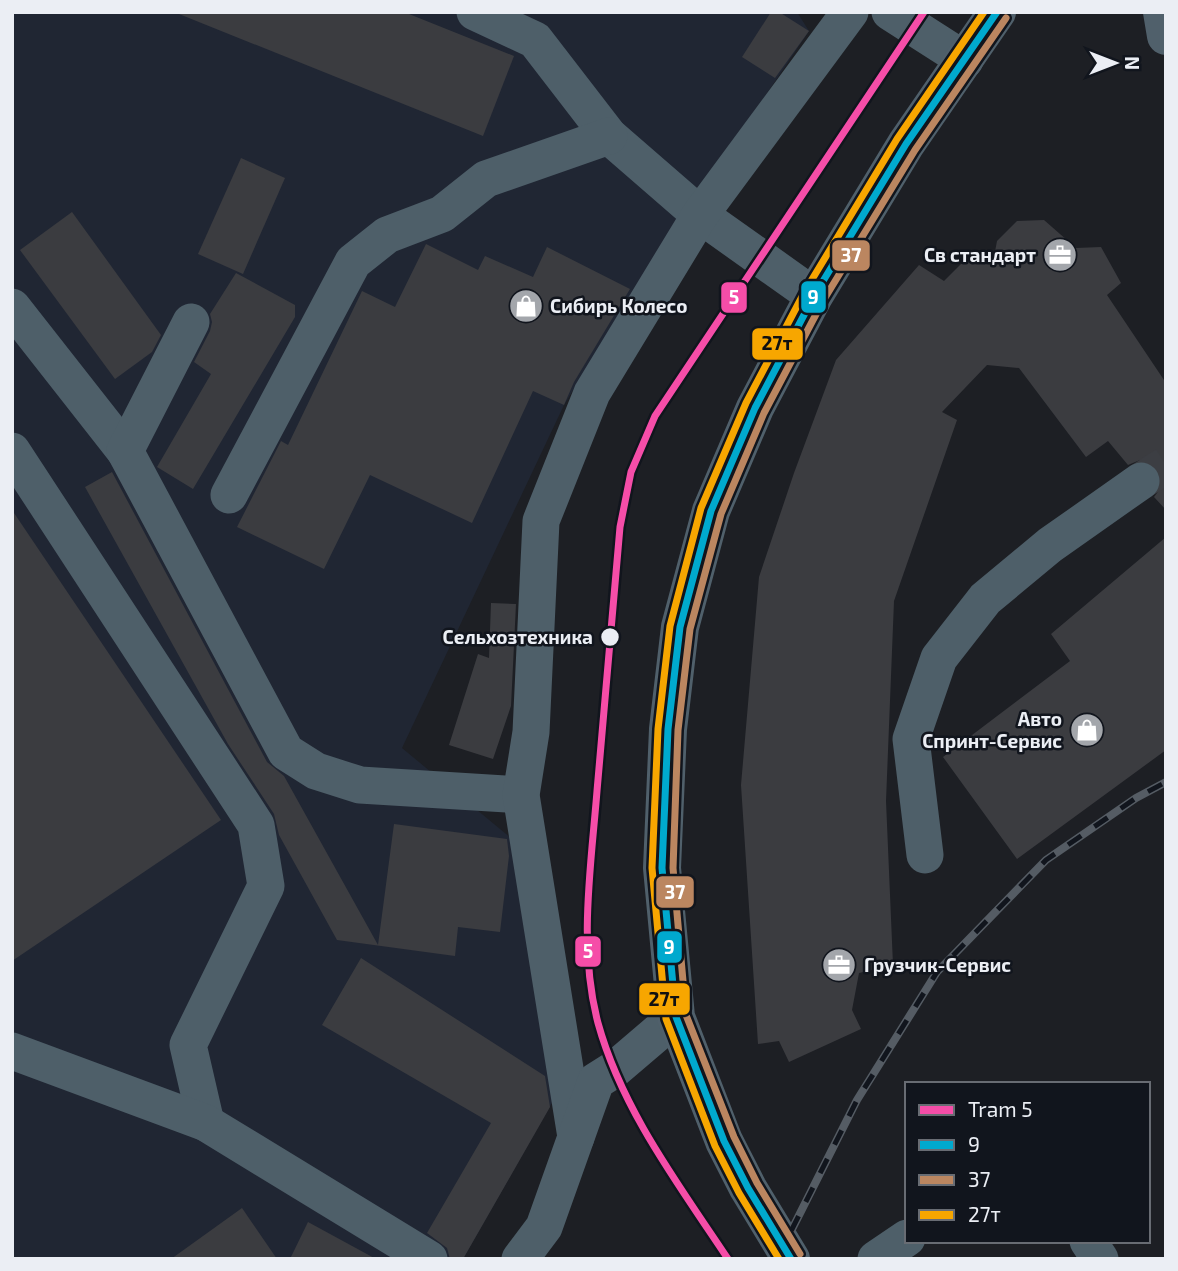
<svg xmlns="http://www.w3.org/2000/svg" width="1178" height="1271" font-family="'Exo 2',sans-serif">
<rect width="100%" height="100%" fill="#1d1f24"/>
<!-- built -->
<path fill="#202633" d="M12,12h785l12,19 -175,260 -70,114 -162,343 110,91 49,248 -98,172h-451z"/>
<!-- building -->
<g fill="#3b3c40">
<path d="M174,12h230l110,44 -31,80z"/>
<path d="M771,12h8l30,19 -34,47 -33,-21z"/>
<path d="M241,158l44,20 -42,96 -45,-20z"/>
<path d="M72,212l89,123 -9,17 -37,27 -95,-129z"/>
<path d="M1044,220l32,28 25,-1 20,36 -14,12 59,88v127l-12,-13 6,-8 2,-9 -4,-12 -9,-6 -9,-2 -12,5 -20,-24 -22,16 -67,-89 -32,-3 -45,47 15,8 -63,181 -8,200 7,164 -34,8 -7,37 9,19 -72,33 -10,-21 -21,3 -17,-259 18,-208 35,-104 42,-113 83,-95 25,16 21,-21 29,-3 3,-16 20,-20z"/>
<path d="M426,244l52,26 7,-14 48,21 14,-30 83,42 -56,93 -10,23 -31,-14 -61,132 -102,-48 -46,94 -87,-42 44,-86 7,4 74,-154 33,16z"/>
<path d="M236,273l59,32v12l-102,172 -36,-22 54,-93 -17,-12 16,-31 2,-9 -2,-8z"/>
<path d="M112,472l155,290 17,14 94,169 16,-121 113,15 2,17 -9,76 -42,-5 -3,29 -118,-16 -58,-105 -5,-21 -46,-70 -143,-257z"/>
<path d="M12,510l209,310 -209,141z"/>
<path d="M1166,537v213l-149,109 -74,-102 127,-96 -19,-27z"/>
<path d="M491,603l25,1 -5,102 -18,53 -44,-14 29,-91 11,4z"/>
<path d="M361,958l184,118 5,31 -87,152h-13l-3,-11 -20,-15 64,-110 -169,-98z"/>
<path d="M242,1208l35,51h-106z"/>
<path d="M308,1222l68,37h-86z"/>
</g>
<g fill="none" stroke-linecap="round" stroke-linejoin="round">
<!-- minor-tunnel -->
<path stroke="#3c3e43" stroke-width="37" stroke-dasharray="37 18" stroke-linecap="butt" d="M1141,481l25,-16"/>
<!-- minor -->
<g stroke="#4e5f69" stroke-width="37">
<path d="M475,12l60,28 74,96 91,79 114,81"/>
<path d="M890,12l75,48"/>
<path d="M12,307l113,144"/>
<path d="M191,322l-66,129 161,301 30,19 44,14 161,10"/>
<path d="M12,451l244,374 10,61 -78,159 18,78"/>
<path d="M229,495l124,-233 34,-27 55,-21 44,-35 123,-43"/>
<path d="M925,855l-14,-116 28,-81 46,-59 65,-54 91,-64"/>
<path d="M12,1051l194,72 223,136"/>
<path d="M576,1137l-55,-342 10,-63 10,-211 51,-128 108,-178 150,-203"/>
<path d="M1088,1241l12,18"/>
<path d="M520,1259l24,-32 52,-146 19,-12 61,-52"/>
<path d="M876,1259l31,-21"/>
</g>
<!-- major -->
<g stroke="#50606b" stroke-width="38">
<path d="M1162,12l4,24"/>
<path d="M791,1259l-43,-71 -24,-47 -48,-124 -14,-149 6,-139 12,-102 31,-116 44,-103 59,-112 92,-152 91,-132"/>
</g>
<!-- rail casing -->
<g stroke="#555c64" stroke-width="8">
<path id="rail" d="M777,1259l80,-159 80,-128 109,-112 90,-62 30,-16"/>
</g>
<!-- rail -->
<use href="#rail" stroke="#11151d" stroke-width="5" stroke-dasharray="16" stroke-linecap="butt"/>
<!-- bus-1 casing -->
<g stroke="#11151d" stroke-width="12">
<path id="bus-1" d="M791,1259l-43,-71 -24,-47 -48,-124 -14,-149 6,-139 12,-102 31,-116 44,-103 59,-112 92,-152 91,-132"/>
</g>
<!-- bus-2 casing -->
<g stroke="#11151d" stroke-width="12">
<path id="bus-2" d="M800,1254l-43,-71 -23,-46 -48,-122 -13,-147 5,-138 12,-101 31,-115 43,-101 59,-112 92,-151 91,-132"/>
</g>
<!-- bus-3 casing -->
<g stroke="#11151d" stroke-width="12">
<path id="bus-3" d="M779,1259l-40,-66 -24,-47 -49,-127 -14,-151 6,-139 12,-103 31,-118 45,-105 59,-112 92,-152 87,-127"/>
</g>
<!-- bus-1 -->
<use href="#bus-1" stroke="#00a9ce" stroke-width="7"/>
<!-- bus-2 -->
<use href="#bus-2" stroke="#bb8660" stroke-width="7"/>
<!-- bus-3 -->
<use href="#bus-3" stroke="#f7a600" stroke-width="7"/>
<!-- tram-1 casing -->
<g stroke="#11151d" stroke-width="12">
<path id="tram-1" d="M728,1259c-49,-74 -106,-149 -130,-236 -20,-76 -7,-156 -1,-232 8,-88 15,-176 23,-264l11,-55 24,-56 269,-404"/>
</g>
<!-- tram-1 -->
<use href="#tram-1" stroke="#f54da8" stroke-width="7"/>
</g>
<!-- icons -->
<defs>
<g id="office-disc" transform="scale(1.75)"><circle r="9.5" fill="#a3a6ab" stroke="#11151d"/><path d="M-6-3h4V-5.5h4V-3h4V5H-6ZM-1-4.5V-3h2v-1.5ZM-6 0V1H6V0Z" fill="#fff"/></g>
<g id="shop-disc" transform="scale(1.75)"><circle r="9.5" fill="#a3a6ab" stroke="#11151d"/><path d="M-5-2.5h2.3a2.7 3.5 0 0 1 5.4 0H5L5.5 6h-11ZM-1.5-2.5h3a1.5 2.3 0 0 0-3 0Z" fill="#fff"/></g>
</defs>
<g fill-rule="evenodd">
<use href="#office-disc" x="1060" y="255"/>
<use href="#shop-disc" x="526" y="306"/>
<use href="#shop-disc" x="1087" y="730"/>
<use href="#office-disc" x="839" y="965"/>
</g>
<!-- markers -->
<circle fill="#ebeef4" stroke="#11151d" stroke-width="2.5" cx="610" cy="637" r="10"/>
<g text-anchor="middle" stroke-width="5" stroke-linejoin="round" paint-order="stroke">
<!-- poi labels -->
<g font-size="19" font-weight="bold" fill="#ebeef4" stroke="#11151d" text-anchor="end">
<text x="1036" y="262">Св стандарт</text>
<text x="550" y="313" text-anchor="start">Сибирь Колесо</text>
<text x="1062" y="726">Авто<tspan x="1062" dy="22">Спринт-Сервис</tspan></text>
<text x="864" y="972" text-anchor="start">Грузчик-Сервис</text>
</g>
<!-- stop labels -->
<g font-size="19" font-weight="bold" fill="#ebeef4" stroke="#11151d" text-anchor="end">
<text x="593" y="644">Сельхозтехника</text>
</g>
</g>
<g stroke="#11151d" stroke-width="2.5">
<rect x="831" y="239" width="40" height="33" rx="7" fill="#bb8660"/>
<rect x="800" y="280" width="27" height="34" rx="7" fill="#00a9ce"/>
<rect x="720" y="281" width="28" height="33" rx="7" fill="#f54da8"/>
<rect x="751" y="327" width="53" height="34" rx="7" fill="#f7a600"/>
<rect x="655" y="875" width="40" height="34" rx="7" fill="#bb8660"/>
<rect x="656" y="930" width="27" height="34" rx="7" fill="#00a9ce"/>
<rect x="574" y="935" width="28" height="33" rx="7" fill="#f54da8"/>
<rect x="638" y="982" width="53" height="34" rx="7" fill="#f7a600"/>
</g>
<g font-size="19" text-anchor="middle" font-weight="bold" fill="#fff">
<text x="851" y="262">37</text>
<text x="813" y="304">9</text>
<text x="734" y="304">5</text>
<text x="675" y="899">37</text>
<text x="669" y="954">9</text>
<text x="588" y="958">5</text>
</g>
<g font-size="19" text-anchor="middle" font-weight="bold" fill="#111">
<text x="777" y="350">27т</text>
<text x="664" y="1006">27т</text>
</g>
<!-- border -->
<rect width="1178" height="1271" fill="none" stroke="#ebeef4" stroke-width="28"/>
<!-- legend -->
<rect x="905" y="1082" width="245" height="161" fill="#11151d" stroke="#686c73" stroke-width="2"/>
<rect x="919" y="1105" width="35" height="10" fill="#f54da8" stroke="#686c73" stroke-width="2"/>
<text x="968" y="1117" font-size="21" fill="#ebeef4">Tram 5</text>
<rect x="919" y="1140" width="35" height="10" fill="#00a9ce" stroke="#686c73" stroke-width="2"/>
<text x="968" y="1152" font-size="21" fill="#ebeef4">9</text>
<rect x="919" y="1175" width="35" height="10" fill="#bb8660" stroke="#686c73" stroke-width="2"/>
<text x="968" y="1187" font-size="21" fill="#ebeef4">37</text>
<rect x="919" y="1210" width="35" height="10" fill="#f7a600" stroke="#686c73" stroke-width="2"/>
<text x="968" y="1222" font-size="21" fill="#ebeef4">27т</text>
<!-- north arrow -->
<g transform="translate(1115 63) rotate(90)" stroke="#11151d" stroke-width="5" paint-order="stroke">
<path d="M0-5L12 26L0 18L-12 26Z" fill="#ebeef4"/>
<text y="-10" font-size="19" font-weight="bold" text-anchor="middle" fill="#ebeef4">N</text>
</g>
</svg>
